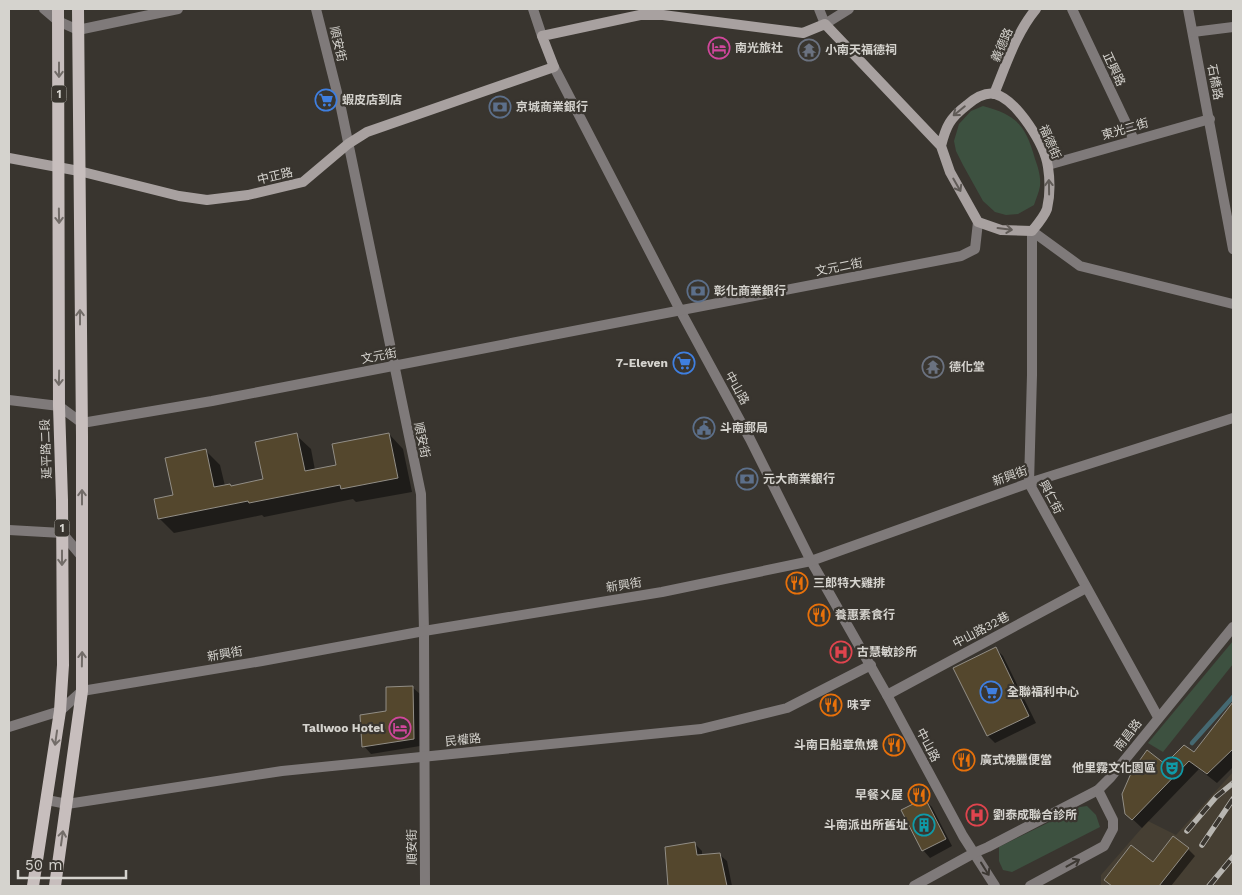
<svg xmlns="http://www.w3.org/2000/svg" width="1242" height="895" font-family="'Work Sans','Noto Sans TC',sans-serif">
<rect width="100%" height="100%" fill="#39352f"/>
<!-- built -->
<path fill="#463f33" d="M1233,772v114h-132v-11l47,-54 28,14z"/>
<!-- green -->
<g fill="#3d5140">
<path d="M983,106c34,9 43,20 52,53 3,8 6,18 5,27 -1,6 -4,13 -6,19l-16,9 -12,1 -11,-3 -12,-11 -20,-36 -7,-14 -2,-10 5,-17 12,-13z"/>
<path d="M1233,641v23l-70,88 -15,-9z"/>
<path d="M1087,806l9,9 4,12 -88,45 -9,-2 -4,-9v-14l81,-40z"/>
</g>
<!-- shadow -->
<g fill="#0007">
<path d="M389,434l14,15 9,43 -56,10 -3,-3 -89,18 -2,-2 -88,18 -14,-14 -5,-19 19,-4 32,-45 14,14 5,21 7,1 32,-7 32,-45 15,14 4,21 22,-4z"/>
<path d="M996,649l7,7 33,67 -41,20 -7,-7z"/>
<path d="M412,687l8,7v52l-49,8 -7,-8 24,-33z"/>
<path d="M1233,706v61l-16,16 -18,-14 -57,59 -16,-15 39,-48 30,-11z"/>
<path d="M924,799l8,8 20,39 -22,12 -7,-8 -20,-40z"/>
<path d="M694,843l8,8v5l17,-2 8,7 5,25h-63l-3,-38z"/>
<path d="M1188,849l7,7 -24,30h-59l-7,-6 48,-17z"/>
</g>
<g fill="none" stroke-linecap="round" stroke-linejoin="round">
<!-- stream -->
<path stroke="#456972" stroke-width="4.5" d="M1192,743l41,-46"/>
</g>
<!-- building -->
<g fill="#54472d" stroke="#928e86">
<path d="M297,433l8,38 31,-6 -4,-21 57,-11 9,45 -57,11 -1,-4 -91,18 -1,-2 -90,18 -4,-20 19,-4 -8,-37 41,-9 8,38 16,-3 1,2 32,-7 -8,-37z"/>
<path d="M996,647l33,69 -42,20 -34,-68z"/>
<path d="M413,686l1,53 -52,8 -2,-32 26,-4v-24z"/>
<path d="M1233,702v47l-26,25 -18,-13 -57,59 -7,-6 -3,-20 10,-23 15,-21 18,14 19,-19 10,7z"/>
<path d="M925,798l21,41 -24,12 -21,-41z"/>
<path d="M1173,836l16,12 -30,38h-47l-8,-6 27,-35 22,17z"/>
<path d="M695,842l2,13 23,-2 7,33h-59l-3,-39z"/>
</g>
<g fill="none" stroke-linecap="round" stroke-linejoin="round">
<!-- street -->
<g stroke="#7f7a7a" stroke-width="10">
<path d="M44,9l14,12 20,9 100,-21"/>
<path d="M316,9l25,99 80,386 3,137 1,255"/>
<path d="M533,9l9,27"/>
<path d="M819,9l6,15 24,-15"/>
<path d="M1072,9l62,131"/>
<path d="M1188,9l45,240"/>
<path d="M1193,32l40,-5"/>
<path d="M554,67l126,243 70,129 61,122 76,134 76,141 32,50"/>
<path d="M1048,165l162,-46"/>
<path d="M1032,231v144l-3,108 129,234"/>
<path d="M1032,231l48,35 153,38"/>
<path d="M9,400l50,6 23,17 130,-22 749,-145 14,-7 3,-27"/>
<path d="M9,530l53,3 21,25"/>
<path d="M887,695l199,-107"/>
<path d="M9,727l51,-16 22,-20 180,-30 162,-30 238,-39 149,-31 218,-78 204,-65"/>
<path d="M47,800l20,4 215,-33 419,-42 86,-21 84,-43"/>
<path d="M914,886l60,-33 14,-6 110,-57 12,-12 123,-151"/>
<path d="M1030,886l74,-40 9,-17v-9l-15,-30"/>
</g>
<!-- secondary -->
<g stroke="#a8a1a0" stroke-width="10">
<path d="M994,94c12,-29 22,-61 42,-85"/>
<path d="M9,158l70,13 100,25 28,4 41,-5 55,-13 45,-38 19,-12 187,-65 -12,-31 98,-21h23l140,18 22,-9 116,122 9,26 28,50 23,8 31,1c5,-6 12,-14 15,-22 3,-13 3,-29 1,-42 -3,-22 -31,-67 -53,-73 -10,-2 -21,5 -28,11 -17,13 -21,21 -26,41"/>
</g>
<!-- primary -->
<g stroke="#c7bebd" stroke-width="12">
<path d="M33,886l27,-175 3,-46 -1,-165 -3,-94 -1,-397"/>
<path d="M55,886l27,-195v-255l-4,-427"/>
</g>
<!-- rail casing -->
<g stroke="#b8b6b1" stroke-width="5.5">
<g id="rail">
<path d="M1187,831l29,-34 17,-14"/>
<path d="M1202,845l31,-46"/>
<path d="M1209,886l24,-29"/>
</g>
</g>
<!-- rail -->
<use href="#rail" stroke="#39352f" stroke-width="4" stroke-dasharray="11" stroke-linecap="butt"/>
</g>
<!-- one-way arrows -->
<defs><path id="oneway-shaft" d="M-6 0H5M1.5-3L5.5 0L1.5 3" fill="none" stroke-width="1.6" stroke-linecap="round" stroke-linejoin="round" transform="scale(1.25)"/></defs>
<g stroke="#726c68">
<use href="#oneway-shaft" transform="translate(59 70) rotate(90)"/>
<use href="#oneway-shaft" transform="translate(59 216) rotate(89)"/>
<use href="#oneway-shaft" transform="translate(80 317) rotate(-90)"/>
<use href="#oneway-shaft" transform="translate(59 378) rotate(91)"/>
<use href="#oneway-shaft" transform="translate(82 497) rotate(-90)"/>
<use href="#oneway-shaft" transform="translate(62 558) rotate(90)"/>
<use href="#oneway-shaft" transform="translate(82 659) rotate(-89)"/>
<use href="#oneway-shaft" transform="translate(56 738) rotate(98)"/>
<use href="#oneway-shaft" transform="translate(62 838) rotate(-82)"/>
</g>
<g stroke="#605b57">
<use href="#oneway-shaft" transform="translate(959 111) rotate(141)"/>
<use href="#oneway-shaft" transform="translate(957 185) rotate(60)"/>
<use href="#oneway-shaft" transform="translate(1049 187) rotate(-91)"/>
<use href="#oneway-shaft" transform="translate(1005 229) rotate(7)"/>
</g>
<g stroke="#3c3833">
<use href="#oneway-shaft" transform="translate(1073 863) rotate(-29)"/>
<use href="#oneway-shaft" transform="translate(985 869) rotate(58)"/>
</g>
<!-- icons -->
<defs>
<g id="hotel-ring" transform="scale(1.125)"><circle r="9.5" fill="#39352f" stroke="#d1479c" stroke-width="1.5"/><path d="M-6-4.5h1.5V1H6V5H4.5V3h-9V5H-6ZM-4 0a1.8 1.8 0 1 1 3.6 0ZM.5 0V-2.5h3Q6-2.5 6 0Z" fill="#d1479c"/></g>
<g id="temple-ring" transform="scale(1.125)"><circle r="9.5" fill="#39352f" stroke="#6b7280" stroke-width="1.5"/><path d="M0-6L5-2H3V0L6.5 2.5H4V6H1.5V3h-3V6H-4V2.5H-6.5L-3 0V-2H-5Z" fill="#6b7280"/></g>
<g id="supermarket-ring" transform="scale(1.125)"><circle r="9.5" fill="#39352f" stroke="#3f7fe0" stroke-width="1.5"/><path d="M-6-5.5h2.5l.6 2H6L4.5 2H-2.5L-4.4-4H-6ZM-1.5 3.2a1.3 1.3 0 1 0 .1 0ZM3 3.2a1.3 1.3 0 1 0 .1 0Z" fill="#3f7fe0"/></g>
<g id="bank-ring" transform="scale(1.125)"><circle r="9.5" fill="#39352f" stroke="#5c6f8a" stroke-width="1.5"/><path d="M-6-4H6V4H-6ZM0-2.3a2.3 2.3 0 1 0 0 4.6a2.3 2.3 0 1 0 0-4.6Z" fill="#5c6f8a"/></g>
<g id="civic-ring" transform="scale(1.125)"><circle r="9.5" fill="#39352f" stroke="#5c6f8a" stroke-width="1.5"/><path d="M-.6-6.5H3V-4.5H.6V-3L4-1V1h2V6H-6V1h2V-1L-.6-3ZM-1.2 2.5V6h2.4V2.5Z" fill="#5c6f8a"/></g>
<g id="restaurant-ring" transform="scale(1.125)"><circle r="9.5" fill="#39352f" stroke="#e8710a" stroke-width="1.5"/><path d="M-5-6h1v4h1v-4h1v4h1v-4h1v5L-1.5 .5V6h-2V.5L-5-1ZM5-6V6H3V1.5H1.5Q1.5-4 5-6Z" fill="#e8710a"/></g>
<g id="hospital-ring" transform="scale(1.125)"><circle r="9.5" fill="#39352f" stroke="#e0444e" stroke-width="1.5"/><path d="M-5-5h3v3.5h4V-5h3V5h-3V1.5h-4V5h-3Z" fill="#e0444e"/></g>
<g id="theatre-ring" transform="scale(1.125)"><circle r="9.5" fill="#39352f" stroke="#0f9aa8" stroke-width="1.5"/><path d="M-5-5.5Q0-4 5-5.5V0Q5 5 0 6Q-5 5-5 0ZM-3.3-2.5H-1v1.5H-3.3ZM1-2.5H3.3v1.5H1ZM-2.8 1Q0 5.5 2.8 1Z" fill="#0f9aa8"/></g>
<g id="building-ring" transform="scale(1.125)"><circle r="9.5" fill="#39352f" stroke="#0f9aa8" stroke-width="1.5"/><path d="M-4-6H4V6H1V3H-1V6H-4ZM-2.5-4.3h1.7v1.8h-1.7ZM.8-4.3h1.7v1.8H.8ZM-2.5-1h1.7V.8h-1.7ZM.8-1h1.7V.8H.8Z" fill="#0f9aa8"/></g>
</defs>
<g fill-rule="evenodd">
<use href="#hotel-ring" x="719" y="48"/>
<use href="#temple-ring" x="809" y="50"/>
<use href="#supermarket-ring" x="326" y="100"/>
<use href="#bank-ring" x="500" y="107"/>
<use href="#bank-ring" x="698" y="291"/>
<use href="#supermarket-ring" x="684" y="363"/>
<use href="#temple-ring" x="933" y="367"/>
<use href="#civic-ring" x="704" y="428"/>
<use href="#bank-ring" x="747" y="479"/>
<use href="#restaurant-ring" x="797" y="583"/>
<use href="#restaurant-ring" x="819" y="615"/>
<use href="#hospital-ring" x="841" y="652"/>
<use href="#supermarket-ring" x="991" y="692"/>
<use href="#restaurant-ring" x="831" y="705"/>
<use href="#hotel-ring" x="400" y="728"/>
<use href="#restaurant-ring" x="894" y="745"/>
<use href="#restaurant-ring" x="964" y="760"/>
<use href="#theatre-ring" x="1172" y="768"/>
<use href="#restaurant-ring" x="919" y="795"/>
<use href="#hospital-ring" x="977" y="815"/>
<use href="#building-ring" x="924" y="825"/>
</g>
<g text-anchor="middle" stroke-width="4.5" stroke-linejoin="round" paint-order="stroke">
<!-- shield labels -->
<g fill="#39352f" stroke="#a6a49e" stroke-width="1">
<rect x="51.5" y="85.5" width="15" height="17" rx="4"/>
<rect x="54.5" y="519.5" width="15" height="17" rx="4"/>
</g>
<g font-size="11" font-weight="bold" fill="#d5d3ce">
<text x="59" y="98">1</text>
<text x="62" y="532">1</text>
</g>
<!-- street labels -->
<g font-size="12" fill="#d5d3ce" stroke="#39352f">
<text transform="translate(338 44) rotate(77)" y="4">順安街</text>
<text transform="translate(1002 45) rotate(-66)" y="4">義德路</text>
<text transform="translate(1114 69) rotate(65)" y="4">正興路</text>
<text transform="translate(1215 82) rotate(79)" y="4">石橋路</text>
<text transform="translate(1125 129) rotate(-16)" y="4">東光二街</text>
<text transform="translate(1050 142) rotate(67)" y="4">福德街</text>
<text transform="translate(275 176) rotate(-13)" y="4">中正路</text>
<text transform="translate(839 267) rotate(-11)" y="4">文元二街</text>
<text transform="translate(379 356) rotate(-11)" y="4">文元街</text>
<text transform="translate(737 388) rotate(61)" y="4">中山路</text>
<text transform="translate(422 440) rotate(78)" y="4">順安街</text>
<text transform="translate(46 449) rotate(-92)" y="4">延平路二段</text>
<text transform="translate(1010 476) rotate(-19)" y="4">新興街</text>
<text transform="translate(1051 497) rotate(62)" y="4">興仁街</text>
<text transform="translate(624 585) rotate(-9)" y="4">新興街</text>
<text transform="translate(981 630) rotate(-28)" y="4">中山路32巷</text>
<text transform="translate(225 654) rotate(-10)" y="4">新興街</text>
<text transform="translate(1128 735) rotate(-52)" y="4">南昌路</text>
<text transform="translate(463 740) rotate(-6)" y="4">民權路</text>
<text transform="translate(928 745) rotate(62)" y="4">中山路</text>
<text transform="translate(412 847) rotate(-91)" y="4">順安街</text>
</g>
<!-- poi labels -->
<g font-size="12" font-weight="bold" fill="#d5d3ce" stroke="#39352f" text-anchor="start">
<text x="735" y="52">南光旅社</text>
<text x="825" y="54">小南天福德祠</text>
<text x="342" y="104">蝦皮店到店</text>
<text x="516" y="111">京城商業銀行</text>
<text x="714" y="295">彰化商業銀行</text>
<text x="668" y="367" text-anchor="end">7-Eleven</text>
<text x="949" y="371">德化堂</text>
<text x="720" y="432">斗南郵局</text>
<text x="763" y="483">元大商業銀行</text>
<text x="813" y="587">三郎特大雞排</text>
<text x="835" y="619">養惠素食行</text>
<text x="857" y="656">古慧敏診所</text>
<text x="1007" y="696">全聯福利中心</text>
<text x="847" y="709">味亨</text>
<text x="384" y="732" text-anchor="end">Taliwoo Hotel</text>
<text x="878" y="749" text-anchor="end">斗南日船章魚燒</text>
<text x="980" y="764">廣式燒臘便當</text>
<text x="1156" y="772" text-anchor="end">他里霧文化園區</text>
<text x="903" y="799" text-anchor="end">早餐ㄨ屋</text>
<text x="993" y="819">劉泰成聯合診所</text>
<text x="908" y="829" text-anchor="end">斗南派出所舊址</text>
</g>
</g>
<!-- border -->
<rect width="1242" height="895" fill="none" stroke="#d5d3ce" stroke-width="20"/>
<!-- scale -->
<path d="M18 870v8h108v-8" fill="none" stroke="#d5d3ce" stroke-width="2.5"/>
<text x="25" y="870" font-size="15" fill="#d5d3ce" stroke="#39352f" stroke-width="4" paint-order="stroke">50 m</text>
</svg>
